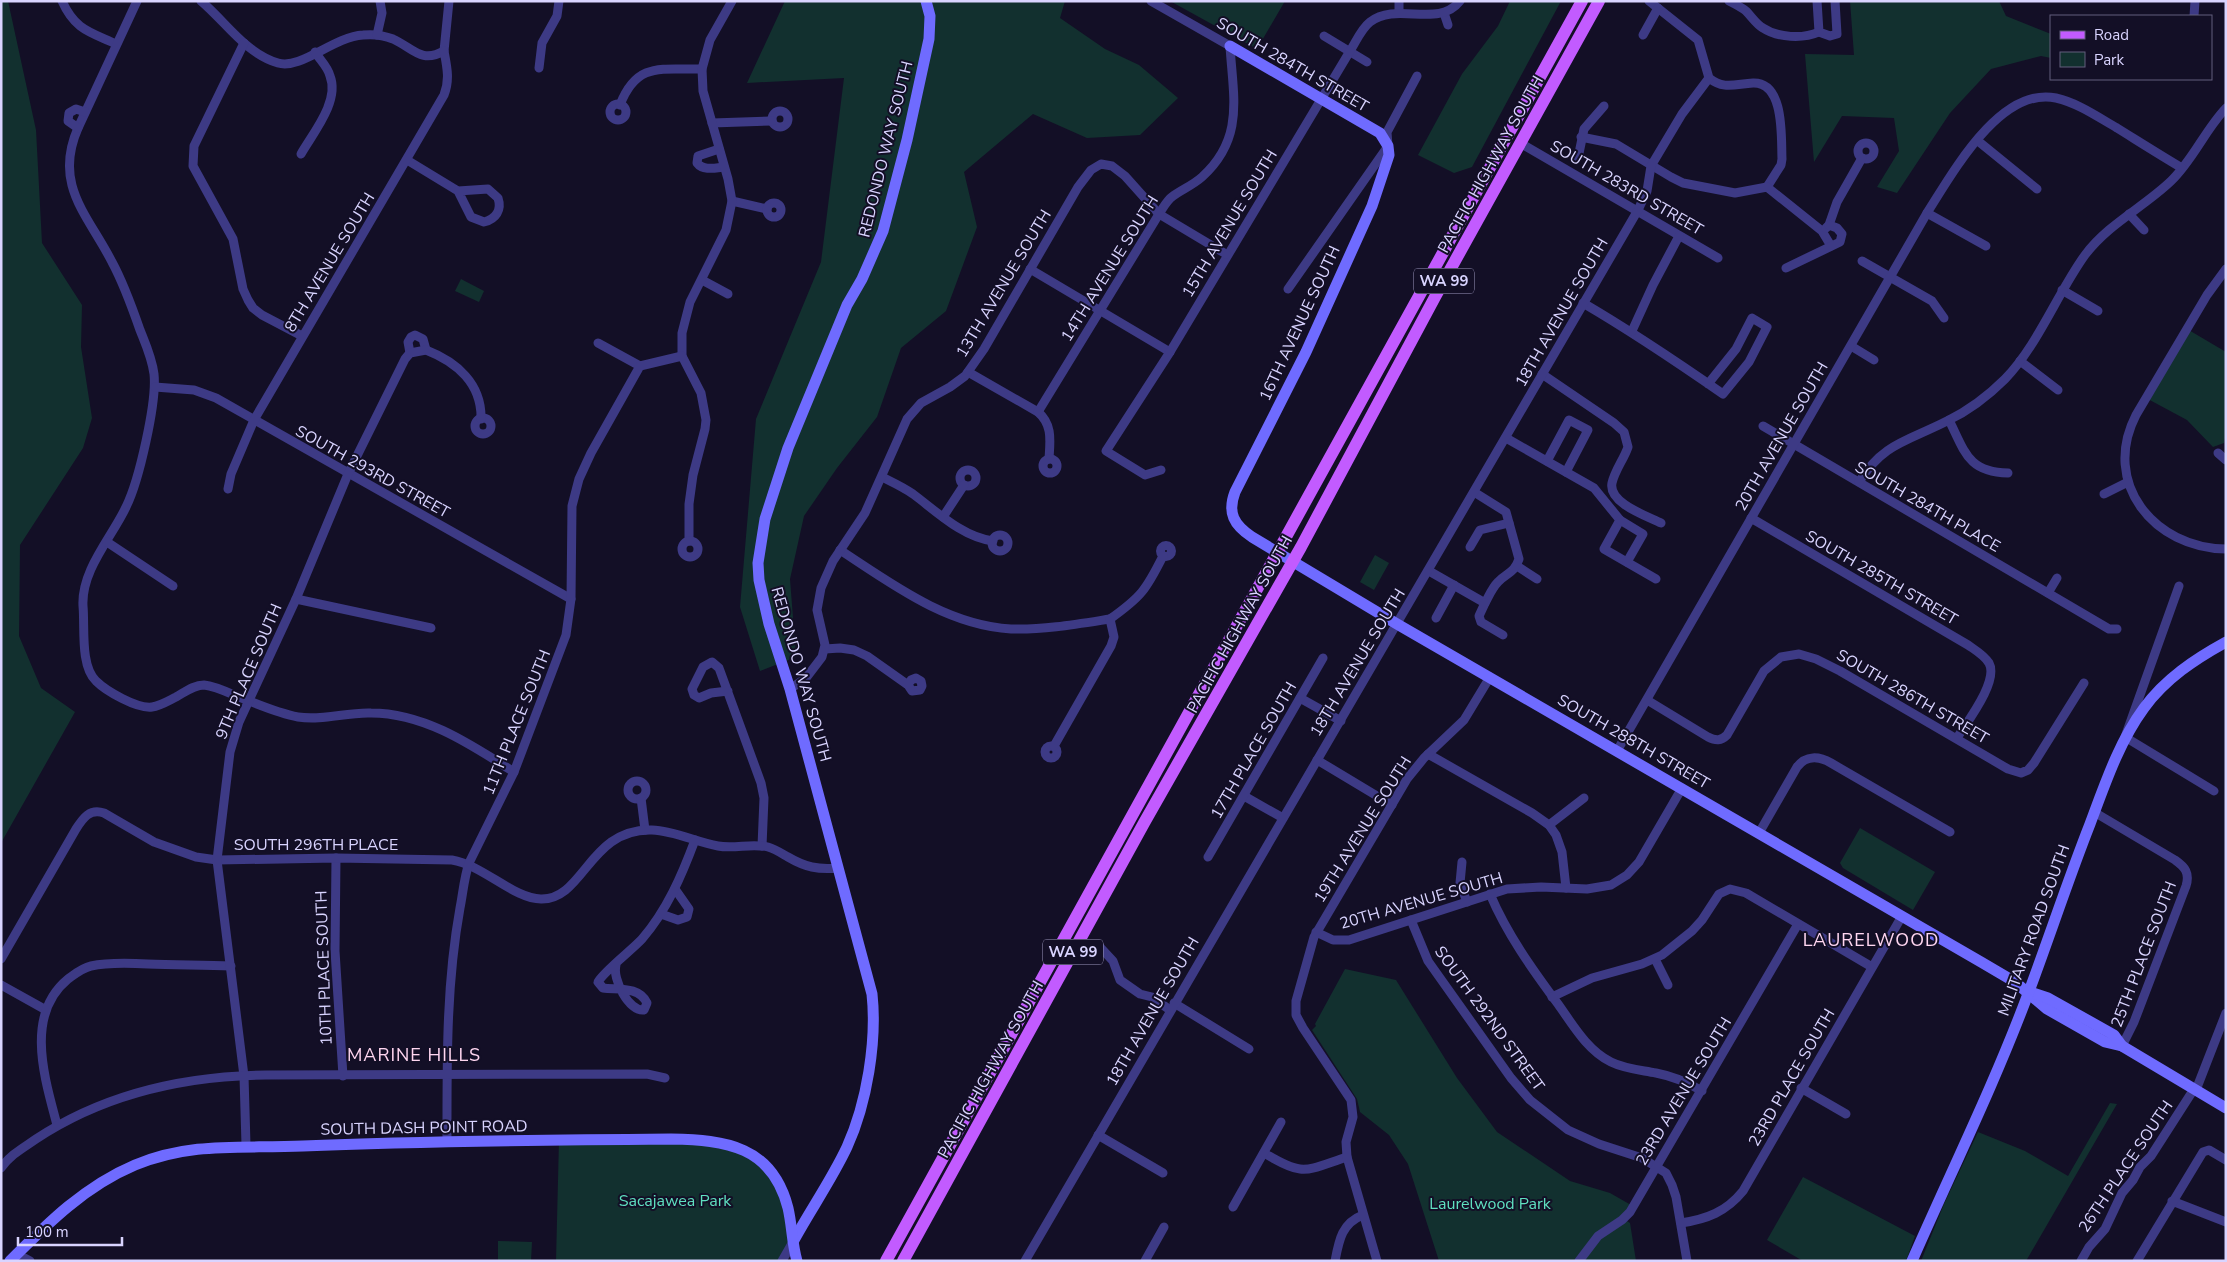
<svg xmlns="http://www.w3.org/2000/svg" width="2227" height="1262" font-family="'Nunito Sans',sans-serif">
<rect width="100%" height="100%" fill="#130f26"/>
<!-- green -->
<g fill="#12302f">
<path d="M1,1h7l28,129 6,113 40,62 -1,42 11,71 -9,30 -63,97 -1,91 22,52 34,24 -74,131z"/>
<path d="M785,1h280l-5,17 45,31 34,16 39,33 -38,37 -53,3 -54,-24 -69,58 13,55 -31,84 -45,37 -24,69 -40,51 -33,48 -14,63 6,78 -36,14 -20,-64 16,-188 65,-157 23,-184 -97,5z"/>
<path d="M1170,1h115l-28,48z"/>
<path d="M1510,1h51l-89,166 -18,6 -36,-18 44,-81 36,-48z"/>
<path d="M1850,1h149l7,15 45,18v24l-10,-2 -50,13 -41,44 -53,80 -20,-6 22,-36 -5,-33 -52,-2 -28,46 -9,-108 49,1z"/>
<path d="M461,279l23,12 -5,11 -24,-11z"/>
<path d="M2187,329l39,23v81l-2,10 -11,4 -26,-27 -41,-22z"/>
<path d="M1375,555l14,8 -15,27 -14,-8z"/>
<path d="M1860,828l75,44 -22,38 -70,-42 -3,-5z"/>
<path d="M1345,969l51,11 61,98 40,54 73,49 40,12 21,12 -7,14 6,4 6,38h-197l-31,-97 -19,-29 -29,-23 -3,-13 -45,-69 4,-4 -1,-2z"/>
<path d="M2110,1103l7,1 -91,157h-105l23,-57 34,-72 47,19 43,25z"/>
<path d="M559,1140l154,1 57,28 23,65 -11,27h-226z"/>
<path d="M1803,1177l112,59 -9,25h-103l-36,-21z"/>
<path d="M498,1241l34,1 -1,19h-33z"/>
</g>
<g fill="none" stroke-linecap="round" stroke-linejoin="round">
<!-- street -->
<g stroke="#3d3a85" stroke-width="9">
<path d="M62,1c13,29 28,31 54,43"/>
<path d="M137,1l-59,127c-25,57 10,87 34,134 12,22 20,45 28,68 6,15 12,28 14,44 3,28 -15,107 -28,133 -14,30 -45,63 -43,99 2,21 -3,60 13,75 10,10 41,28 56,26 8,-1 16,-6 24,-10 9,-5 18,-12 28,-12 10,1 21,6 30,10 21,8 42,18 64,22 25,4 48,-5 73,-4 53,0 99,31 143,59"/>
<path d="M201,1c25,21 44,52 77,62 23,7 55,-26 85,-28 10,-1 20,0 30,4 20,9 28,25 51,12l5,-50"/>
<path d="M1649,1l49,39 11,38c15,12 26,6 44,5 32,-1 28,55 29,76l-1,6 -14,22"/>
<path d="M1729,1c6,3 12,6 17,10 6,6 10,13 17,17 15,10 40,11 56,4"/>
<path d="M1817,1l2,31 11,4 7,-2 -2,-33"/>
<path d="M1399,12v-11"/>
<path d="M1444,13l4,12"/>
<path d="M2194,16l1,-15"/>
<path d="M377,35l5,-22 -2,-12"/>
<path d="M1643,35l15,-27"/>
<path d="M1324,36l43,26"/>
<path d="M244,43l-50,103 -1,20 40,73 10,50 5,11 5,8 9,7 40,21"/>
<path d="M539,68l3,-25 15,-27 2,-15"/>
<circle cx="618" cy="112" r="8"/>
<path d="M620,105c17,-44 42,-35 82,-36"/>
<circle cx="780" cy="119" r="8"/>
<path d="M712,123l60,-2"/>
<path d="M78,128l-10,-7 1,-8 7,-4 9,3"/>
<path d="M1581,137l35,7 55,33 12,6 52,10 32,-6 55,44 9,15"/>
<path d="M1978,141l59,48"/>
<circle cx="1866" cy="151" r="8"/>
<path d="M1520,143l198,115"/>
<path d="M719,149l-21,7 -1,7c6,8 18,5 27,4"/>
<path d="M301,154c12,-21 39,-53 29,-78 -2,-9 -10,-16 -15,-24"/>
<path d="M1578,158l6,-29 20,-23"/>
<path d="M407,160l51,31 30,-2 10,9c4,12 -2,21 -14,24l-13,-5 -13,-26"/>
<path d="M732,201l35,8"/>
<circle cx="774" cy="210" r="7"/>
<path d="M1927,213l59,33"/>
<path d="M2129,214l15,16"/>
<path d="M1826,228l3,-3 8,-23 25,-44"/>
<path d="M1862,261l70,40 12,17"/>
<path d="M1786,268l54,-26 2,-8 -5,-6 -8,-3"/>
<path d="M1030,269l140,83"/>
<path d="M2226,269l-19,26 -71,120c-35,68 18,133 90,134"/>
<path d="M702,280l26,14"/>
<path d="M1288,289l100,-143 -1,-14 30,-56"/>
<path d="M2062,290l36,21"/>
<path d="M1583,303c48,28 94,59 140,91l26,-32 18,-35 -15,-9 -16,31 -28,35"/>
<path d="M1632,331l21,-46 26,-49"/>
<path d="M598,343l42,23"/>
<path d="M1851,346l23,14"/>
<path d="M410,353l-2,-11 3,-5 4,-2 8,4 3,11"/>
<path d="M2020,361l38,29"/>
<path d="M968,372l70,40c15,13 12,29 11,47"/>
<path d="M1542,374l72,49 10,9 4,15c-4,12 -13,23 -16,36 -4,20 35,33 49,40"/>
<path d="M155,387l39,3 22,8 355,201"/>
<path d="M1038,412l121,-198c4,-6 8,-14 14,-18 10,-7 20,-11 29,-19 43,-39 31,-80 28,-131l-79,-45"/>
<circle cx="483" cy="426" r="8"/>
<path d="M1949,420c16,32 19,52 59,53"/>
<path d="M1763,426l346,203h8"/>
<path d="M1506,438l88,50 26,32 -16,29 52,30"/>
<path d="M2218,453l8,7"/>
<circle cx="1050" cy="466" r="7"/>
<path d="M1547,461l22,-41 19,10 -22,42"/>
<path d="M1161,470l-16,5 -39,-24 64,-99 180,-301c6,-9 11,-22 20,-29 27,-21 68,7 90,-21"/>
<circle cx="968" cy="478" r="8"/>
<path d="M882,477c10,5 21,10 31,17 23,17 49,43 80,47"/>
<path d="M1859,482c24,-39 49,-41 88,-61 21,-10 42,-26 58,-42 33,-34 52,-85 80,-124 23,-31 59,-48 86,-74 22,-21 34,-51 55,-73"/>
<path d="M228,489l3,-15 23,-54 190,-325c6,-15 3,-28 0,-44"/>
<path d="M2104,494l24,-12"/>
<path d="M943,517l21,-32"/>
<path d="M1751,518l217,127c7,5 16,10 21,18 10,18 -22,59 -32,75"/>
<path d="M1620,520l23,14 -16,28"/>
<circle cx="1000" cy="543" r="8"/>
<path d="M689,541v-37l4,-29 12,-46 1,-9 -5,-27 -19,-37v-23l8,-31 36,-72 6,-29 -4,-22 -25,-88 -1,-22 8,-29 22,-39"/>
<circle cx="690" cy="549" r="8"/>
<path d="M107,542l66,44"/>
<circle cx="1166" cy="551" r="5.5"/>
<path d="M1470,547l10,-17 29,-7"/>
<path d="M840,550c52,34 106,75 171,79 33,1 67,-5 99,-10"/>
<path d="M1517,566l20,13"/>
<path d="M1429,571l56,32c4,-7 7,-15 13,-21 9,-10 16,-8 21,-23l-13,-47 -32,-20"/>
<path d="M2179,586l-54,151 89,54"/>
<path d="M2048,593l9,-15"/>
<path d="M296,599l135,29"/>
<path d="M1485,603l-6,13 2,6 22,13"/>
<path d="M1436,618l18,-33"/>
<path d="M825,649l15,-1 14,2 13,6 41,29 4,6 8,-1 2,-4 -1,-5 -5,-3 -5,2 -3,5"/>
<path d="M790,689l16,-11 16,-21 3,-12 -8,-35 4,-22 12,-27 32,-48 42,-94 14,-16 29,-16 15,-11 19,-27 94,-162 13,-17 10,-6 11,2 13,10 34,38 67,40"/>
<path d="M728,691l-17,2 -12,5 -5,-3 -2,-6 11,-22 9,-5 7,6 42,115 3,15 -2,48"/>
<path d="M1300,698l41,23"/>
<path d="M1647,700l61,37c8,4 13,4 19,-2l37,-64 17,-14 18,-3 17,5 24,12 168,98 13,4 7,-3 6,-7 50,-80"/>
<circle cx="1051" cy="752" r="6"/>
<path d="M1054,746l57,-100 3,-9 -4,-18c31,-22 36,-29 53,-63"/>
<path d="M1617,751l310,-538c25,-39 73,-127 129,-115 22,5 42,19 61,30 21,13 43,27 65,40"/>
<path d="M1428,754l104,59 17,12 7,10 6,17 4,36"/>
<path d="M1317,760l75,45"/>
<circle cx="637" cy="790" r="9"/>
<path d="M1244,796l39,22"/>
<path d="M641,798l4,32"/>
<path d="M2094,812l81,48c10,7 15,13 11,26l-52,136 -12,24"/>
<path d="M1549,825l35,-27"/>
<path d="M1759,833l38,-66c9,-12 22,-11 34,-4l119,69"/>
<path d="M1208,857l115,-199"/>
<path d="M336,858l-1,93 8,125"/>
<path d="M1462,862l-2,21 7,19"/>
<path d="M1490,894c17,40 42,75 68,110 15,21 29,46 53,58 14,7 30,8 45,11 16,3 31,9 46,18"/>
<path d="M661,914l17,6 9,-3 2,-8 -14,-20"/>
<path d="M1411,920l17,41 83,117 19,22 38,30 31,14 43,14 24,15 6,12 4,12 11,64"/>
<path d="M1316,932l17,8h16l158,-51 34,-2 46,2 24,-4 16,-10 12,-13 43,-74"/>
<path d="M1100,947l13,14 7,19 20,14 12,3 18,13"/>
<path d="M1,959l75,-130c7,-11 14,-21 28,-16l50,29 42,15 21,3 119,-2 116,2c31,5 62,39 89,39 43,1 48,-71 111,-69 23,1 44,12 66,16 17,3 34,-3 50,1 7,2 13,6 20,10 17,10 30,13 50,11"/>
<path d="M1655,959l13,26"/>
<path d="M616,965c-4,14 13,47 28,45l3,-7c-8,-17 -29,-13 -44,-15l-5,-6c5,-10 35,-33 44,-43 25,-29 40,-64 53,-99"/>
<path d="M1,985l45,25"/>
<path d="M1552,997l40,-19 50,-14 20,-9 30,-24 10,-11 17,-26 11,-5 16,4 126,74"/>
<path d="M1174,1003l75,46"/>
<path d="M1801,1088l45,26"/>
<path d="M2196,1090l30,-77"/>
<path d="M57,1125c-12,-46 -33,-110 11,-146 7,-5 14,-11 23,-13 18,-4 39,-3 57,-2 28,1 55,1 83,2"/>
<path d="M1098,1135l65,38"/>
<path d="M447,1141c0,-78 -1,-156 13,-233 3,-15 4,-30 9,-45l45,-91 52,-137 5,-36 1,-93 7,-27 12,-26 49,-87 42,-10"/>
<path d="M246,1145l-2,-69 -27,-216 13,-108 9,-30 57,-123 52,-125 57,-115 5,-6 16,-3c31,12 56,34 55,69"/>
<path d="M1264,1153c40,24 40,18 83,4"/>
<path d="M1,1168c9,-13 22,-20 35,-29 68,-45 149,-63 230,-64l381,-1 18,4"/>
<path d="M2172,1201l54,21"/>
<path d="M1233,1207l48,-85"/>
<path d="M1681,1223c26,-4 45,-11 62,-32l159,-275"/>
<path d="M17,1254l13,7"/>
<path d="M782,1261l12,-21"/>
<path d="M1025,1261l613,-1051 9,-19 4,-25 31,-52 27,-36"/>
<path d="M1145,1261l19,-34"/>
<path d="M1335,1261c4,-21 7,-38 28,-46"/>
<path d="M1377,1261l-30,-104 -1,-15 7,-25 -2,-17 -48,-72 -7,-13v-14l18,-64 93,-158 17,-21 40,-38 26,-43"/>
<path d="M1579,1261l19,-25 24,-16 8,-8 168,-288"/>
<path d="M2081,1261l8,-14 16,-18 17,-36 11,-13 7,-13 11,-11 43,-67"/>
<path d="M2137,1261l66,-109 6,-2 17,10"/>
</g>
<!-- secondary -->
<g stroke="#6f6bff" stroke-width="11">
<path d="M1230,46l150,87 8,13 1,9 -17,51 -66,146 -71,140c-8,21 -1,33 17,45l145,87 584,338 34,20 32,27 58,33 17,4 104,62"/>
<path d="M2033,993l15,5 66,37 8,11"/>
<path d="M794,1240c17,-31 38,-61 53,-93 20,-44 30,-106 25,-153l-82,-305 -21,-65 -10,-44 -1,-17 7,-44 23,-71 59,-143 15,-26 21,-48 24,-91 22,-101 1,-23 -4,-15"/>
<path d="M10,1261c38,-38 75,-75 125,-96 58,-24 109,-16 168,-19 123,-5 245,-6 368,-7 55,1 101,7 117,69 4,17 4,36 9,53"/>
<path d="M1912,1261c39,-89 82,-176 116,-267 21,-56 40,-114 62,-170 15,-40 29,-82 54,-116 21,-29 51,-49 82,-66"/>
</g>
<!-- primary -->
<g stroke="#c25bff" stroke-width="12">
<path d="M886,1261l696,-1260"/>
<path d="M903,1261l241,-438 157,-276 134,-250 164,-296"/>
</g>
</g>
<g text-anchor="middle" stroke-width="4" stroke-linejoin="round" paint-order="stroke">
<!-- shield labels -->
<g fill="#130f26" stroke="#9e99be" stroke-width="1">
<rect x="1414" y="268.5" width="60" height="25" rx="4"/>
<rect x="1043" y="939.5" width="60" height="25" rx="4"/>
</g>
<g font-size="15" font-weight="bold" fill="#d9d4ff">
<text x="1444" y="286">WA 99</text>
<text x="1073" y="957">WA 99</text>
</g>
<!-- street labels -->
<g font-size="16" fill="#d9d4ff" stroke="#130f26">
<text transform="translate(1293 64) rotate(30)" y="6">SOUTH 284TH STREET</text>
<text transform="translate(885 149) rotate(-76)" y="6">REDONDO WAY SOUTH</text>
<text transform="translate(1490 164) rotate(-61)" y="6">PACIFIC HIGHWAY SOUTH</text>
<text transform="translate(1627 187) rotate(30)" y="6">SOUTH 283RD STREET</text>
<text transform="translate(1229 223) rotate(-59)" y="6">15TH AVENUE SOUTH</text>
<text transform="translate(329 262) rotate(-59)" y="6">8TH AVENUE SOUTH</text>
<text transform="translate(1109 268) rotate(-58)" y="6">14TH AVENUE SOUTH</text>
<text transform="translate(1003 283) rotate(-59)" y="6">13TH AVENUE SOUTH</text>
<text transform="translate(1561 312) rotate(-60)" y="6">18TH AVENUE SOUTH</text>
<text transform="translate(1299 323) rotate(-65)" y="6">16TH AVENUE SOUTH</text>
<text transform="translate(1781 436) rotate(-60)" y="6">20TH AVENUE SOUTH</text>
<text transform="translate(373 471) rotate(29)" y="6">SOUTH 293RD STREET</text>
<text transform="translate(1928 506) rotate(30)" y="6">SOUTH 284TH PLACE</text>
<text transform="translate(1882 577) rotate(30)" y="6">SOUTH 285TH STREET</text>
<text transform="translate(1239 624) rotate(-61)" y="6">PACIFIC HIGHWAY SOUTH</text>
<text transform="translate(1357 662) rotate(-59)" y="6">18TH AVENUE SOUTH</text>
<text transform="translate(248 671) rotate(-67)" y="6">9TH PLACE SOUTH</text>
<text transform="translate(802 674) rotate(74)" y="6">REDONDO WAY SOUTH</text>
<text transform="translate(1913 696) rotate(30)" y="6">SOUTH 286TH STREET</text>
<text transform="translate(516 722) rotate(-68)" y="6">11TH PLACE SOUTH</text>
<text transform="translate(1634 741) rotate(30)" y="6">SOUTH 288TH STREET</text>
<text transform="translate(1253 750) rotate(-60)" y="6">17TH PLACE SOUTH</text>
<text transform="translate(1362 829) rotate(-58)" y="6">19TH AVENUE SOUTH</text>
<text x="316" y="850">SOUTH 296TH PLACE</text>
<text transform="translate(1421 900) rotate(-16)" y="6">20TH AVENUE SOUTH</text>
<text transform="translate(2033 930) rotate(-70)" y="6">MILITARY ROAD SOUTH</text>
<text transform="translate(2143 954) rotate(-69)" y="6">25TH PLACE SOUTH</text>
<text transform="translate(323 968) rotate(-92)" y="6">10TH PLACE SOUTH</text>
<text transform="translate(1152 1011) rotate(-60)" y="6">18TH AVENUE SOUTH</text>
<text transform="translate(1490 1018) rotate(54)" y="6">SOUTH 292ND STREET</text>
<text transform="translate(990 1069) rotate(-61)" y="6">PACIFIC HIGHWAY SOUTH</text>
<text transform="translate(1791 1077) rotate(-60)" y="6">23RD PLACE SOUTH</text>
<text transform="translate(1683 1091) rotate(-59)" y="6">23RD AVENUE SOUTH</text>
<text transform="translate(424 1127) rotate(-1)" y="6">SOUTH DASH POINT ROAD</text>
<text transform="translate(2125 1166) rotate(-56)" y="6">26TH PLACE SOUTH</text>
</g>
<!-- park labels -->
<g font-size="16" fill="#5fe0c0" stroke="#130f26">
<text x="675" y="1206">Sacajawea Park</text>
<text x="1490" y="1209">Laurelwood Park</text>
</g>
<!-- neighbourhood labels -->
<g font-size="18" letter-spacing="1" fill="#ffd6f0" stroke="#130f26">
<text x="1871" y="946">LAURELWOOD</text>
<text x="414" y="1061">MARINE HILLS</text>
</g>
</g>
<!-- border -->
<rect width="2227" height="1262" fill="none" stroke="#d9d4ff" stroke-width="5"/>
<!-- legend -->
<rect x="2050" y="15" width="162" height="65" fill="#130f26" stroke="#625e7d"/>
<rect x="2060" y="31" width="25" height="8" fill="#c25bff" stroke="#625e7d"/>
<text x="2094" y="40" font-size="15" fill="#d9d4ff">Road</text>
<rect x="2060" y="52" width="25" height="15" fill="#12302f" stroke="#625e7d"/>
<text x="2094" y="65" font-size="15" fill="#d9d4ff">Park</text>
<!-- scale -->
<path d="M18 1237v8h104v-8" fill="none" stroke="#d9d4ff" stroke-width="2.5"/>
<text x="25" y="1237" font-size="15" fill="#d9d4ff" stroke="#130f26" stroke-width="4" paint-order="stroke">100 m</text>
</svg>
